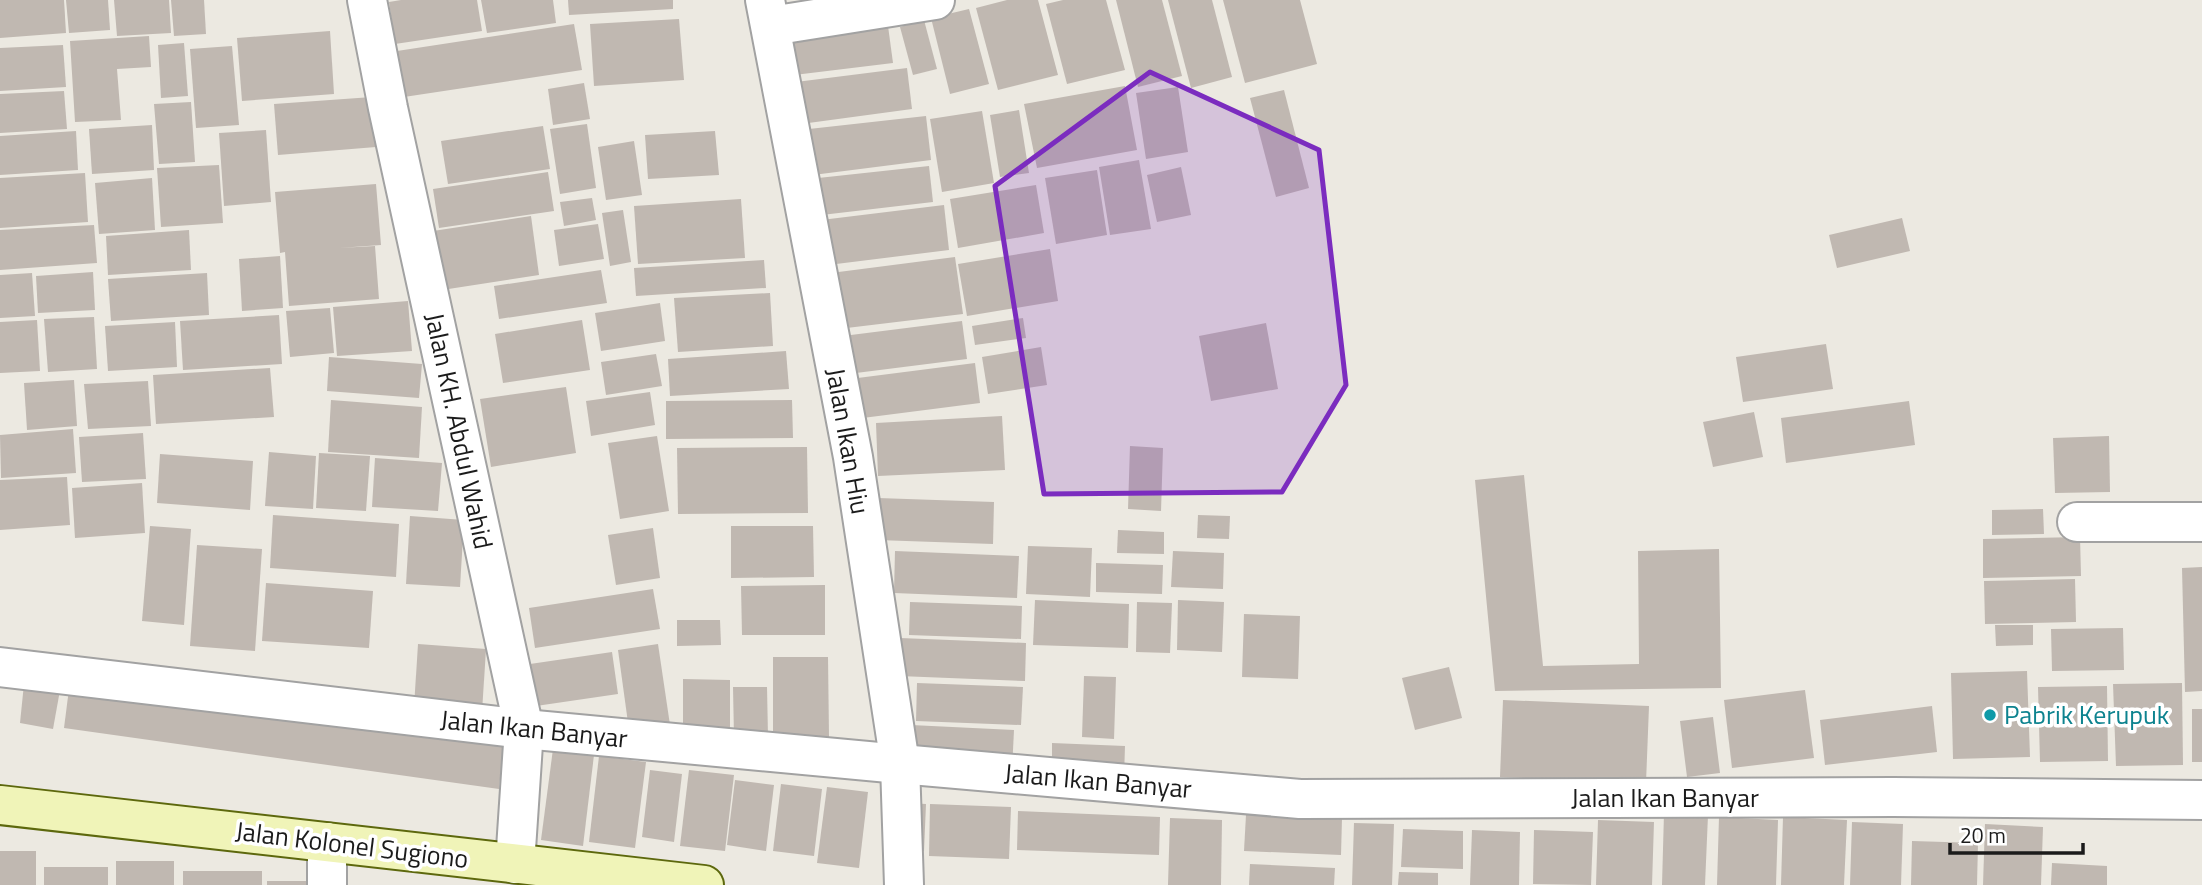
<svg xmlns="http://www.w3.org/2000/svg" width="2202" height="885" font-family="'Titillium Web',sans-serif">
<rect width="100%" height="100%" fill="#ece9e1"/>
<!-- building -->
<g fill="#c0b8b1">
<path d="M0,0h64l2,33 -66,5z"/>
<path d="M66,0h42l2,30 -41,3z"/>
<path d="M114,0h55l2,33 -54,3z"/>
<path d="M171,0h33l2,34 -32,2z"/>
<path d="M401,0h76l5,31 -87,13 -6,-42z"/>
<path d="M481,0h72l3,23 -69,10z"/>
<path d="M568,0h105v9l-104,6z"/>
<path d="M1007,0h31l20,75 -60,15 -22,-82z"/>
<path d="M1063,0h43l19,70 -58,14 -21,-80z"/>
<path d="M1116,0h46l20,76 -44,11z"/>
<path d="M1168,0h44l20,77 -41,11z"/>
<path d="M1223,0h77l17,64 -72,19z"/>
<path d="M969,9l20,75 -39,10 -19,-76z"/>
<path d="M679,19l5,61 -90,6 -4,-62z"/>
<path d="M924,20l13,49 -24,6 -13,-48z"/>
<path d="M574,24l8,46 -178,27 -7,-46z"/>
<path d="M888,26l5,37 -107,13 -4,-36z"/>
<path d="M330,31l4,63 -92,7 -5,-63z"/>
<path d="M149,36l2,31 -34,2 4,51 -46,2 -5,-81z"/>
<path d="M184,43l4,53 -27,2 -3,-53z"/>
<path d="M63,45l3,42 -66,4v-43z"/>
<path d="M232,46l7,79 -43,3 -6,-79z"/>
<path d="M907,68l5,41 -111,15 -5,-42z"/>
<path d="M584,83l6,36 -37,6 -5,-36z"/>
<path d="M1125,86l12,64 -100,18 -13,-64z"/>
<path d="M1178,87l10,65 -42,7 -10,-66z"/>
<path d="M1284,90l25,98 -33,9 -26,-99z"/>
<path d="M64,91l3,38 -67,4v-39z"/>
<path d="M372,97l4,50 -98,8 -4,-51z"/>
<path d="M191,102l4,60 -36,2 -5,-60z"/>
<path d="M1019,110l10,63 -29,4 -10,-62z"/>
<path d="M982,111l12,72 -52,9 -12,-73z"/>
<path d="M926,116l5,44 -126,16 -5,-46z"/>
<path d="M587,124l9,64 -36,6 -10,-65z"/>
<path d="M152,125l2,45 -62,4 -3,-45z"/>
<path d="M543,126l7,43 -102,15 -7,-43z"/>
<path d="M266,130l5,72 -47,4 -5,-73z"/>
<path d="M76,131l2,39 -78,5v-39z"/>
<path d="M715,131l4,44 -71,4 -3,-44z"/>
<path d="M634,141l8,54 -36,5 -8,-53z"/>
<path d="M1139,160l12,69 -41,6 -11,-68z"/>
<path d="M219,165l4,58 -62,4 -4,-59z"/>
<path d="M929,166l4,36 -120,14 -4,-37z"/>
<path d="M1181,167l10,48 -34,7 -10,-47z"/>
<path d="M1097,170l10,65 -51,9 -11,-66z"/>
<path d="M548,172l6,39 -115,17 -6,-39z"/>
<path d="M85,173l3,49 -88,6v-50z"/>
<path d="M152,178l3,52 -56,4 -4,-51z"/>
<path d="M376,184l5,61 -42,3 36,-2 4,53 -90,7 -4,-54 -5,1 -5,-61z"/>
<path d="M1036,185l8,48 -86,15 -8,-49z"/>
<path d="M592,198l4,22 -32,6 -4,-24z"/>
<path d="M741,199l4,59 -107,6 -4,-58z"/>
<path d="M944,205l5,45 -129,16 -7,-45z"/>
<path d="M623,210l8,52 -21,4 -8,-53z"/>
<path d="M531,216l8,59 -97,15 -9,-59z"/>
<path d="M1902,218l8,33 -73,17 -8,-33z"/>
<path d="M598,224l6,35 -45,7 -5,-36z"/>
<path d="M94,225l3,38 -97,7v-40z"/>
<path d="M189,230l2,40 -83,5 -2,-39z"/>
<path d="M1050,249l8,52 -91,15 -9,-52z"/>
<path d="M280,256l3,52 -41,3 -3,-52z"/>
<path d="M955,257l8,57 -133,16 -7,-56z"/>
<path d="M764,260l2,28 -130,8 -2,-28z"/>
<path d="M601,270l6,33 -108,16 -5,-33z"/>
<path d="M93,272l2,38 -57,3 -2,-37z"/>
<path d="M32,273l3,43 -35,2v-43z"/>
<path d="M207,273l2,42 -98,6 -3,-42z"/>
<path d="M770,293l3,53 -95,6 -4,-54z"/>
<path d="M408,301l4,50 -75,5 -4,-49z"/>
<path d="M660,303l5,38 -64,10 -6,-38z"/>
<path d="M330,308l4,45 -44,4 -4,-46z"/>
<path d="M279,315l3,49 -99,6 -3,-49z"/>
<path d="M94,317l3,52 -49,3 -4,-53z"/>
<path d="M1023,318l3,20 -51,7 -3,-19z"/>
<path d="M37,320l3,51 -40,2v-51z"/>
<path d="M582,320l8,50 -87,13 -8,-49z"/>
<path d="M962,321l5,38 -127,16 -5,-38z"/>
<path d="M175,322l2,45 -69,4 -3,-45z"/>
<path d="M1266,323l12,66 -67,12 -12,-65z"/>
<path d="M1826,344l7,45 -90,13 -7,-45z"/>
<path d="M1041,347l6,38 -59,9 -6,-37z"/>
<path d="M786,351l3,38 -119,7 -2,-37z"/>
<path d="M656,354l6,32 -56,9 -5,-33z"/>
<path d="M329,357l93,7 -3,34 -92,-7z"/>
<path d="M975,363l5,40 -133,17 -5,-40z"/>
<path d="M270,368l4,49 -118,7 -3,-49z"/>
<path d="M74,380l3,46 -50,4 -3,-47z"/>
<path d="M148,381l3,45 -63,3 -4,-45z"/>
<path d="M566,387l10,66 -85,14 -11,-68z"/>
<path d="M650,392l5,33 -64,11 -5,-35z"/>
<path d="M331,400l91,7 -3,51 -91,-6z"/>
<path d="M792,400l1,38 -127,1v-38z"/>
<path d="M1909,401l6,44 -129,18 -5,-45z"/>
<path d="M1754,412l9,45 -50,10 -10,-45z"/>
<path d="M1002,416l3,54 -127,6 -2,-53z"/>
<path d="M73,429l3,44 -75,5 -1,-43z"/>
<path d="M143,433l3,46 -64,3 -3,-45z"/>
<path d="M657,436l12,75 -49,8 -12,-76z"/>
<path d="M2109,436l1,56 -55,1 -2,-55z"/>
<path d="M1130,446l33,2 -2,63 -33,-2z"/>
<path d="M807,447l1,66 -130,1 -1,-66z"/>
<path d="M269,452l47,4 -3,53 -48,-3z"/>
<path d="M319,453l51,3 -4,55 -50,-3z"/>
<path d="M160,454l93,7 -3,49 -93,-7z"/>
<path d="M375,458l67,5 -4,48 -66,-4z"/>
<path d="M1524,475l19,191 96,-2 -1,-113 81,-2 2,139 -226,3 -20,-211z"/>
<path d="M67,477l3,48 -70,5v-50z"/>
<path d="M142,483l3,50 -70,5 -3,-50z"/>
<path d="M878,498l116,4 -1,42 -116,-4z"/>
<path d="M2043,509l1,25 -52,1v-25z"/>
<path d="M273,515l126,9 -3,53 -126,-9z"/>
<path d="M1198,515l32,1 -1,23 -32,-1z"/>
<path d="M410,516l54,4 -4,67 -54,-3z"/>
<path d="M150,526l41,3 -7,96 -42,-4z"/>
<path d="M731,526h82l1,51 -83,1z"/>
<path d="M653,528l7,50 -44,7 -8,-50z"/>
<path d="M1118,530l46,2v22l-47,-1z"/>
<path d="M2080,537l1,39 -98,2v-39z"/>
<path d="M197,545l65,4 -7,102 -65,-5z"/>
<path d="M1028,546l64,2 -2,49 -64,-3z"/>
<path d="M895,551l124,5 -2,42 -123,-5z"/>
<path d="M1173,551l51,2 -1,36 -52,-2z"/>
<path d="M1096,563l67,2 -1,29 -66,-2z"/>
<path d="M2202,567v124l-17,1 -3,-124z"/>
<path d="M2075,579l1,43 -91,2 -1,-43z"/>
<path d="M266,583l107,8 -4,57 -107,-7z"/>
<path d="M825,585v50h-83l-1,-49z"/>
<path d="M653,589l7,40 -125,19 -6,-40z"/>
<path d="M1035,600l94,4 -1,44 -95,-3z"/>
<path d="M1178,600l46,2 -2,50 -45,-2z"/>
<path d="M910,602l112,4 -1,33 -112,-4z"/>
<path d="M1137,602l35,1 -2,50 -34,-1z"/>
<path d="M1244,614l56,2 -2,63 -56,-2z"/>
<path d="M677,620h43l1,25 -44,1z"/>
<path d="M1995,625h38v20l-37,1z"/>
<path d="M2123,628l1,42 -72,1 -1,-42z"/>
<path d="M900,638l126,5 -1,38 -126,-5z"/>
<path d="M418,644l68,5 -4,63 -68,-5z"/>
<path d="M658,644l12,81 -41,5 -11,-80z"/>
<path d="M612,652l6,42 -82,12 -6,-42z"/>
<path d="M773,657h55l1,80h-56z"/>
<path d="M1449,667l13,51 -47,12 -13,-52z"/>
<path d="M2027,671l3,86 -77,2 -2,-86z"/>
<path d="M25,674l37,5 -9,50 -33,-6z"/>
<path d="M1084,676l32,1 -2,62 -32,-2z"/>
<path d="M683,679l47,1v58l-47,1z"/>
<path d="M917,683l106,4 -2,38 -105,-4z"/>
<path d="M2182,683l1,82 -67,1 -3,-82z"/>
<path d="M2107,686l1,75 -68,1 -2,-75z"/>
<path d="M733,687h34l1,50h-34z"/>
<path d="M69,689l435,51 -5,49 -435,-61z"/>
<path d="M1805,690l9,68 -82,10 -8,-68z"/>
<path d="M1503,700l146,6 -3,77 -146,-6z"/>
<path d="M1932,706l5,46 -112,13 -5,-45z"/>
<rect x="2192" y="709" width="10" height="53"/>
<path d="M1713,717l7,56 -33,4 -7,-56z"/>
<path d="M911,725l103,5 -2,40 -102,-6z"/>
<path d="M1052,743l73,3 -1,31 -72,-3z"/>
<path d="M553,749l41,6 -11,91 -42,-6z"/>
<path d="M599,756l47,6 -11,86 -46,-6z"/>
<path d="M650,770l32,4 -8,68 -32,-5z"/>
<path d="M689,770l45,5 -9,76 -45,-5z"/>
<path d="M735,780l39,5 -8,66 -39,-6z"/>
<path d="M781,784l41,5 -8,67 -41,-5z"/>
<path d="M827,787l41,5 -9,76 -42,-5z"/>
<path d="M908,803l18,1 -2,47h-17z"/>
<path d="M930,804l81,3 -2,52 -80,-3z"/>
<path d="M1018,811l142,6 -1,38 -142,-5z"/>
<path d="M1664,813l44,2 -3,70h-43z"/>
<path d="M1246,815l96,3 -1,37 -97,-4z"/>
<path d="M1719,817l59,3 -2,65h-59z"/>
<path d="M1783,817l64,3 -3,65h-63z"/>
<path d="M1170,818l52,2 -1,65h-53z"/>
<path d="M1598,820l56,2 -2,63h-56z"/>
<path d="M1852,822l51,2 -2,61h-51z"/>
<path d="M1354,823l40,1 -2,61h-40z"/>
<path d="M1985,824l58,3 -2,58h-58z"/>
<path d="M1403,829l60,2v38l-62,-2z"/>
<path d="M1472,830l48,2 -1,53h-49z"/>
<path d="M1534,830l59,2 -2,53 -58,-1z"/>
<path d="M1912,841l66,2 -1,42h-66z"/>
<rect x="0" y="851" width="36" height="34"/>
<rect x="116" y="861" width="58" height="24"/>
<path d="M2052,863l55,3v19h-56z"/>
<path d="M1250,864l85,4 -1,17h-85z"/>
<rect x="44" y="867" width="64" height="18"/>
<rect x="183" y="871" width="79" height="14"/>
<path d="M1399,872l39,1v12h-40z"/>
<rect x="267" y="881" width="48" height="4"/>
</g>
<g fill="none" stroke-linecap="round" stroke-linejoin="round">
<!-- minor casing -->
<g stroke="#a2a2a2" stroke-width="42">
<g id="minor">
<path d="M367,0l21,108 136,621 -9,135"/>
<path d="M765,0l88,457 47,307 4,121"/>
<path d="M771,26l164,-26"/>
<path d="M2077,522h125"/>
<path d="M0,667l524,62 376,35 400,35 593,-2 309,3"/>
<path d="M327,842v43"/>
</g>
</g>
<!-- secondary casing -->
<g stroke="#5d680d" stroke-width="42">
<path id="secondary" d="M0,805l704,80"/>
</g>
<!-- minor -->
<use href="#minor" stroke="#fff" stroke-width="38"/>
<!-- secondary -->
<use href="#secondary" stroke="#f0f4b8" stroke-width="38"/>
</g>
<!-- marked area -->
<path fill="#7b2cbf" fill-opacity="0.2" stroke="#7b2cbf" stroke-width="5" stroke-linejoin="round" d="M1150,72l169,78 27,235 -64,107 -238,2 -49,-308z"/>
<!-- markers -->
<circle fill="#0f9aa8" stroke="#fff" stroke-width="2.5" cx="1990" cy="715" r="7"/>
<g text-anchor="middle" stroke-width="7" stroke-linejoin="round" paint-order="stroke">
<!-- street labels -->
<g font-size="26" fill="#1b1b1b" stroke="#fff">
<text transform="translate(459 431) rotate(78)" y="9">Jalan KH. Abdul Wahid</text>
<text transform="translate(848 441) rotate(80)" y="9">Jalan Ikan Hiu</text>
<text transform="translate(534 729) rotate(6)" y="9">Jalan Ikan Banyar</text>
<text transform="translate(1098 781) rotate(5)" y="9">Jalan Ikan Banyar</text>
<text x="1665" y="807">Jalan Ikan Banyar</text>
<text transform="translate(352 845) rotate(7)" y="9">Jalan Kolonel Sugiono</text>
</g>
<!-- culture labels -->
<g font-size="26" fill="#0d838f" stroke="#fff" text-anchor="start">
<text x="2004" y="724">Pabrik Kerupuk</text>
</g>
</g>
<!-- scale -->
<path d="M1950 843v10h133v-10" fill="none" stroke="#1b1b1b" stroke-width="3.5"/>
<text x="1960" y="843" font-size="21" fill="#1b1b1b" stroke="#ffffff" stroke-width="5" paint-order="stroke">20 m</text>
</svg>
